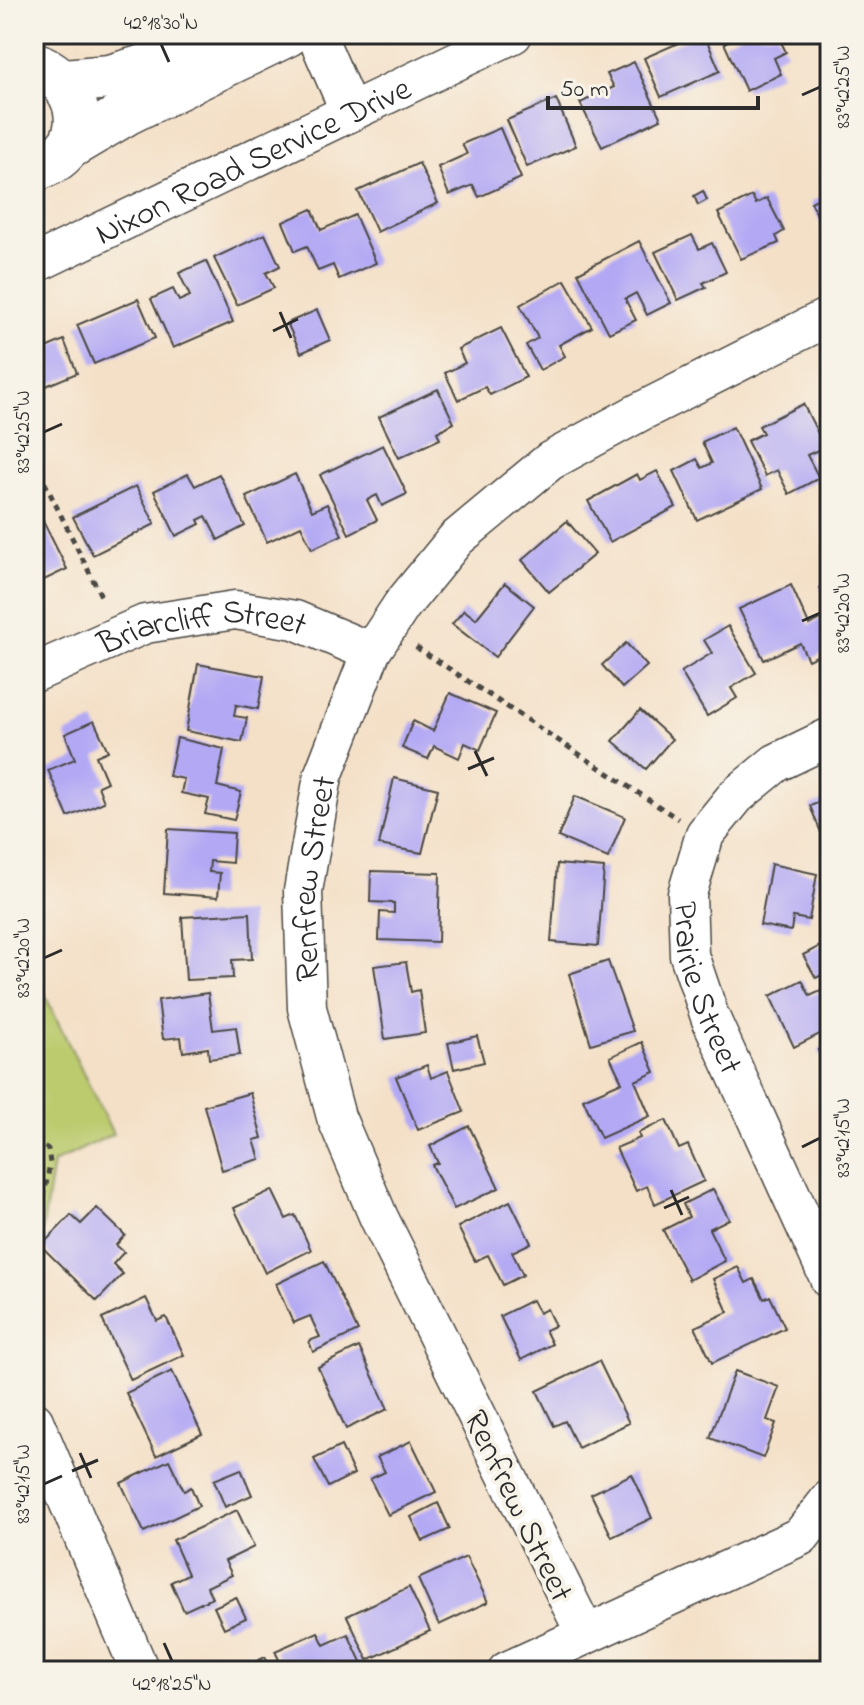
<svg xmlns="http://www.w3.org/2000/svg" width="864" height="1705" font-family="'Indie Flower',sans-serif">
<rect width="100%" height="100%" fill="#f7f3e8"/>
<filter id="ink" filterUnits="userSpaceOnUse"><feTurbulence type="fractalNoise" baseFrequency=".0125" numOctaves="2"/><feDisplacementMap in="SourceGraphic" scale="16" xChannelSelector="R" yChannelSelector="G"/><feConvolveMatrix kernelMatrix="1 2 1 2 8 2 1 2 1" color-interpolation-filters="sRGB"/></filter>
<filter id="wash" filterUnits="userSpaceOnUse"><feTurbulence type="fractalNoise" baseFrequency=".006" numOctaves="4" result="noise"/><feDisplacementMap in="SourceGraphic" scale="32" xChannelSelector="R" yChannelSelector="G"/><feGaussianBlur stdDeviation="1.8" result="paint"/><feColorMatrix in="noise" values="0 0 0 0 0 0 0 0 0 0 0 0 0 0 0 0 0 1.4 0 .05"/><feComposite in="paint" operator="in"/></filter>
<g filter="url(#wash)">
<rect width="100%" height="100%" fill="#f4e0c7"/>
<!-- green -->
<path fill="#bccb6e" stroke="#747b4c" stroke-width="2" d="M34,973l79,161 -60,29 -19,121v-93l3,-21h-3z"/>
<g id="blocks">
<!-- building -->
<g fill="#b2a8f4">
<path d="M699,34h5l16,37 -59,26 -17,-39z"/>
<path d="M742,34h35l9,18 -12,6 7,16 -35,17 -22,-48z"/>
<path d="M634,62l27,57 -59,28 -22,-44 34,-16 -7,-13z"/>
<path d="M556,99l20,47 -49,21 -20,-47z"/>
<path d="M500,128l21,50 -42,19 -6,-12 -24,10 -11,-28 29,-13 -5,-10z"/>
<path d="M419,163l19,40 -61,29 -19,-41z"/>
<path d="M830,174v53l-6,3 -13,-28 16,-8 -7,-15z"/>
<path d="M703,191l4,9 -9,5 -4,-9z"/>
<path d="M752,196l4,8 11,-6 17,33 -8,5 3,7 -38,16 -23,-46z"/>
<path d="M312,209l9,21 34,-15 21,48 -37,16 -6,-14 -15,6 -11,-25 -12,5 -12,-29z"/>
<path d="M265,234l15,32 -14,7 8,15 -37,17 -23,-47z"/>
<path d="M692,235l7,14 13,-6 14,29 -23,11 3,4 -28,13 -23,-48z"/>
<path d="M639,241l32,62 -24,12 -11,-22 -11,6 11,21 -27,13 -31,-60z"/>
<path d="M206,261l27,61 -60,26 -22,-49 22,-10 6,12 11,-5 -11,-23z"/>
<path d="M565,280l27,47 -33,18 6,11 -25,14 -14,-25 12,-7 -18,-33z"/>
<path d="M138,299l17,39 -61,26 -17,-39z"/>
<path d="M317,310l13,30 -29,13 -14,-30z"/>
<path d="M501,328l25,49 -36,18 -5,-8 -27,13 -13,-27 20,-10 -7,-14z"/>
<path d="M64,340l13,33 -43,18v-38z"/>
<path d="M438,389l16,34 -17,9 3,7 -41,19 -20,-41z"/>
<path d="M803,404l22,43 -18,8 12,23 -30,16 -12,-24 -12,6 -18,-35 16,-8 -4,-7z"/>
<path d="M733,427l29,62 -65,31 -23,-49 23,-12 5,9 10,-5 -10,-21z"/>
<path d="M383,445l24,49 -25,12 -5,-11 -10,5 10,20 -28,14 -29,-59z"/>
<path d="M657,471l19,36 -66,35 -22,-41 49,-27 3,6z"/>
<path d="M188,474l7,12 24,-12 26,52 -27,14 -12,-24 -8,4 2,4 -24,12 -22,-45z"/>
<path d="M295,474l17,37 15,-7 15,31 -30,14 -11,-23 -34,16 -21,-45z"/>
<path d="M136,486l19,38 -62,31 -20,-38z"/>
<path d="M38,511l29,58 -25,12 -8,-15v-53z"/>
<path d="M567,521l28,33 -46,38 -27,-32z"/>
<path d="M505,583l29,23 -39,51 -43,-33 12,-14 12,9z"/>
<path d="M830,583v27l-10,-23z"/>
<path d="M791,585l18,40 14,-7 7,15v17l-22,10 -8,-17 -36,17 -25,-51z"/>
<path d="M728,626l28,47 -25,15 6,10 -30,18 -26,-44 31,-19 -8,-13z"/>
<path d="M626,643l21,23 -25,22 -20,-23z"/>
<path d="M198,664l66,12 -6,33 -22,-4 -2,11 13,2 -5,24 -56,-11z"/>
<path d="M450,693l46,20 -16,37 -15,-7 -6,15 -25,-12 -6,13 -26,-11 11,-27 20,10z"/>
<path d="M640,710l32,29 -26,30 -33,-28z"/>
<path d="M94,721l14,30 -12,5 11,26 -9,4 6,16 -36,15 -20,-47 27,-11 -10,-25z"/>
<path d="M177,738l47,11 -7,37 24,6 -7,28 -29,-6 4,-15 -28,-6 3,-14 -15,-3z"/>
<path d="M394,778l44,11 -16,64 -43,-8z"/>
<path d="M575,796l50,21 -17,41 -50,-21z"/>
<path d="M830,798v56l-20,-48z"/>
<path d="M168,829l66,4 -2,30 -22,-2 -1,11 11,1 -2,24 -54,-4z"/>
<path d="M557,864l47,4 -6,78 -47,-4z"/>
<path d="M771,864l46,10 -8,46 -16,-3 -2,14 -31,-6z"/>
<path d="M371,871l69,2 -2,69 -59,-2 1,-28 14,1v-10l-24,-1z"/>
<path d="M250,913l2,46 -20,1 1,18 -47,2 -4,-63z"/>
<path d="M830,941v30l-14,7 -13,-23z"/>
<path d="M608,961l25,70 -42,13 -22,-70z"/>
<path d="M406,962l5,30 8,-2 6,43 -40,6 -11,-73z"/>
<path d="M802,980l8,16 15,-7 5,11v29l-36,18 -24,-51z"/>
<path d="M208,993l5,37 23,-3 4,28 -31,4 -1,-11 -25,4 -2,-15 -18,2 -5,-39z"/>
<path d="M477,1036l7,26 -30,7 -6,-26z"/>
<path d="M642,1042l13,30 -20,9 15,35 -49,22 -18,-39 39,-17 -12,-25z"/>
<path d="M830,1044v32l-12,-26z"/>
<path d="M427,1065l4,13 17,-7 16,41 -46,18 -22,-53z"/>
<path d="M830,1081v23l-9,-19z"/>
<path d="M250,1093l12,45 -8,2 6,19 -38,11 -18,-64z"/>
<path d="M666,1120l13,29 9,-4 16,36 -49,23 -8,-18 -11,5 -20,-43 24,-10 -2,-5z"/>
<path d="M469,1126l30,62 -45,21 -22,-44 6,-2 -8,-17z"/>
<path d="M713,1189l16,30 -20,10 16,32 -36,19 -26,-50 26,-13 -6,-13z"/>
<path d="M272,1190l14,29 9,-4 16,35 -46,23 -31,-65z"/>
<path d="M510,1201l21,42 -19,9 11,23 -20,10 -15,-30 -13,6 -17,-34z"/>
<path d="M97,1208l28,27 -9,10 8,7 -11,12 10,10 -26,27 -56,-55 30,-31 10,9z"/>
<path d="M324,1261l34,70 -45,21 -4,-11 11,-4 -10,-21 -17,7 -17,-39z"/>
<path d="M738,1267l8,16 8,-4 10,20 6,-3 15,32 -73,35 -17,-36 33,-15 -15,-33z"/>
<path d="M146,1298l11,23 9,-4 18,38 -53,25 -29,-61z"/>
<path d="M532,1300l7,13 8,-4 8,17 -10,4 7,14 -31,16 -21,-44z"/>
<path d="M359,1347l29,62 -42,20 -28,-62z"/>
<path d="M599,1361l30,62 -51,25 -13,-27 -11,5 -17,-35z"/>
<path d="M172,1371l30,63 -46,22 -30,-63z"/>
<path d="M735,1371l44,16 -12,33 9,3 -13,35 -53,-20z"/>
<path d="M411,1441l25,51 -48,23 -18,-36 15,-7 -8,-15z"/>
<path d="M341,1446l13,28 -26,13 -14,-28z"/>
<path d="M169,1460l15,31 7,-4 8,19 -55,26 -23,-49z"/>
<path d="M241,1469l11,26 -27,12 -11,-27z"/>
<path d="M632,1474l20,44 -40,19 -21,-43z"/>
<path d="M438,1503l12,26 -27,12 -12,-24z"/>
<path d="M237,1510l17,37 -29,14 7,14 -25,12 5,11 -28,13 -13,-29 17,-8 -15,-34z"/>
<path d="M466,1557l22,45 -49,23 -21,-46z"/>
<path d="M409,1587l21,44 -62,29 -21,-44z"/>
<path d="M236,1597l10,21 -22,10 -10,-21z"/>
<path d="M318,1632l6,13 24,-11 16,34 -7,3h-73l-9,-20z"/>
<path d="M265,1657l7,14h-36z"/>
</g>
</g>
</g>
<g filter="url(#ink)">
<use href="#blocks" fill-opacity="0" stroke="#494642" stroke-width="2"/>
<g fill="none" stroke-linecap="round" stroke-linejoin="round">
<!-- minor casing -->
<g stroke="#494642" stroke-width="41">
<g id="minor">
<path d="M316,34l34,78"/>
<path id="s1" d="M34,264l479,-230"/>
<path id="s2" d="M34,673l111,-49 90,-14 60,10 76,32"/>
<path id="s3" d="M830,737l-54,26 -40,33 -31,38 -18,60 2,61 21,62 120,263"/>
<path d="M34,1421l106,250"/>
<path id="s4" d="M585,1633l-206,-415 -43,-101 -29,-109 -4,-117 20,-115 48,-124 31,-47 54,-66 94,-78 88,-48 192,-97"/>
<path d="M507,1671l294,-135 29,-37"/>
</g>
</g>
<!-- major casing -->
<g stroke="#494642" stroke-width="47">
<g id="major">
<path d="M34,64c55,20 59,90 0,105"/>
<path d="M64,81l46,-4 40,-12 68,-31"/>
<path d="M67,148l59,-35 162,-79"/>
</g>
</g>
<!-- path -->
<g stroke="#494642" stroke-width="5" stroke-dasharray="6 6" stroke-linecap="butt">
<path d="M34,461l69,139"/>
<path d="M416,647l262,172"/>
<path d="M34,1145l5,-2 9,6 2,14 -16,88"/>
</g>
<!-- minor -->
<use href="#minor" stroke="#fff" stroke-width="38"/>
<!-- major -->
<use href="#major" stroke="#fff" stroke-width="44"/>
</g>
</g>
<!-- ticks -->
<path fill="none" stroke="#2b2b2b" stroke-width="3" d="M161,44l8,18M802,95l18,-8M280,312l11,26M273,331l25,-12M44,432l18,-8M802,621l18,-8M475,751l12,25M468,769l26,-11M44,958l18,-8M802,1147l18,-9M671,1190l11,25M664,1208l25,-11M80,1453l11,25M72,1471l26,-11M44,1484l18,-8M164,1643l8,18"/>
<g text-anchor="middle" stroke-width="8" stroke-linejoin="round" paint-order="stroke">
<!-- street labels -->
<g font-size="34" fill="#2b2b2b" stroke="#f7f3e8">
<text dy="12" stroke="none"><textPath href="#s1" startOffset="242">Nixon Road Service Drive</textPath></text>
<text dy="12" stroke="none"><textPath href="#s2" startOffset="178">Briarcliff Street</textPath></text>
<text dy="12" stroke="none"><textPath href="#s4" startOffset="816">Renfrew Street</textPath></text>
<text dy="12" stroke="none"><textPath href="#s3" startOffset="320">Prairie Street</textPath></text>
<text transform="translate(520 1505) rotate(64)" y="12">Renfrew Street</text>
</g>
</g>
<!-- margin -->
<rect width="864" height="1705" fill="none" stroke="#f7f3e8" stroke-width="88"/>
<!-- scale -->
<path d="M548 96v12h210v-12" fill="none" stroke="#2b2b2b" stroke-width="4"/>
<text x="560" y="96" font-size="24" fill="#2b2b2b" stroke="#f7f3e8" stroke-width="6" paint-order="stroke">50 m</text>
<rect x="44" y="44" width="776" height="1617" fill="none" stroke="#2b2b2b" stroke-width="3"/>
<g font-size="20" text-anchor="middle" fill="#2b2b2b">
<text x="161" y="29">42°18'30"N</text>
<text transform="translate(842 87) rotate(-90)" y="7">83°42'25"W</text>
<text transform="translate(22 432) rotate(-90)" y="7">83°42'25"W</text>
<text transform="translate(842 613) rotate(-90)" y="7">83°42'20"W</text>
<text transform="translate(22 958) rotate(-90)" y="7">83°42'20"W</text>
<text transform="translate(842 1138) rotate(-90)" y="7">83°42'15"W</text>
<text transform="translate(22 1484) rotate(-90)" y="7">83°42'15"W</text>
<text x="172" y="1690">42°18'25"N</text>
</g>
</svg>
